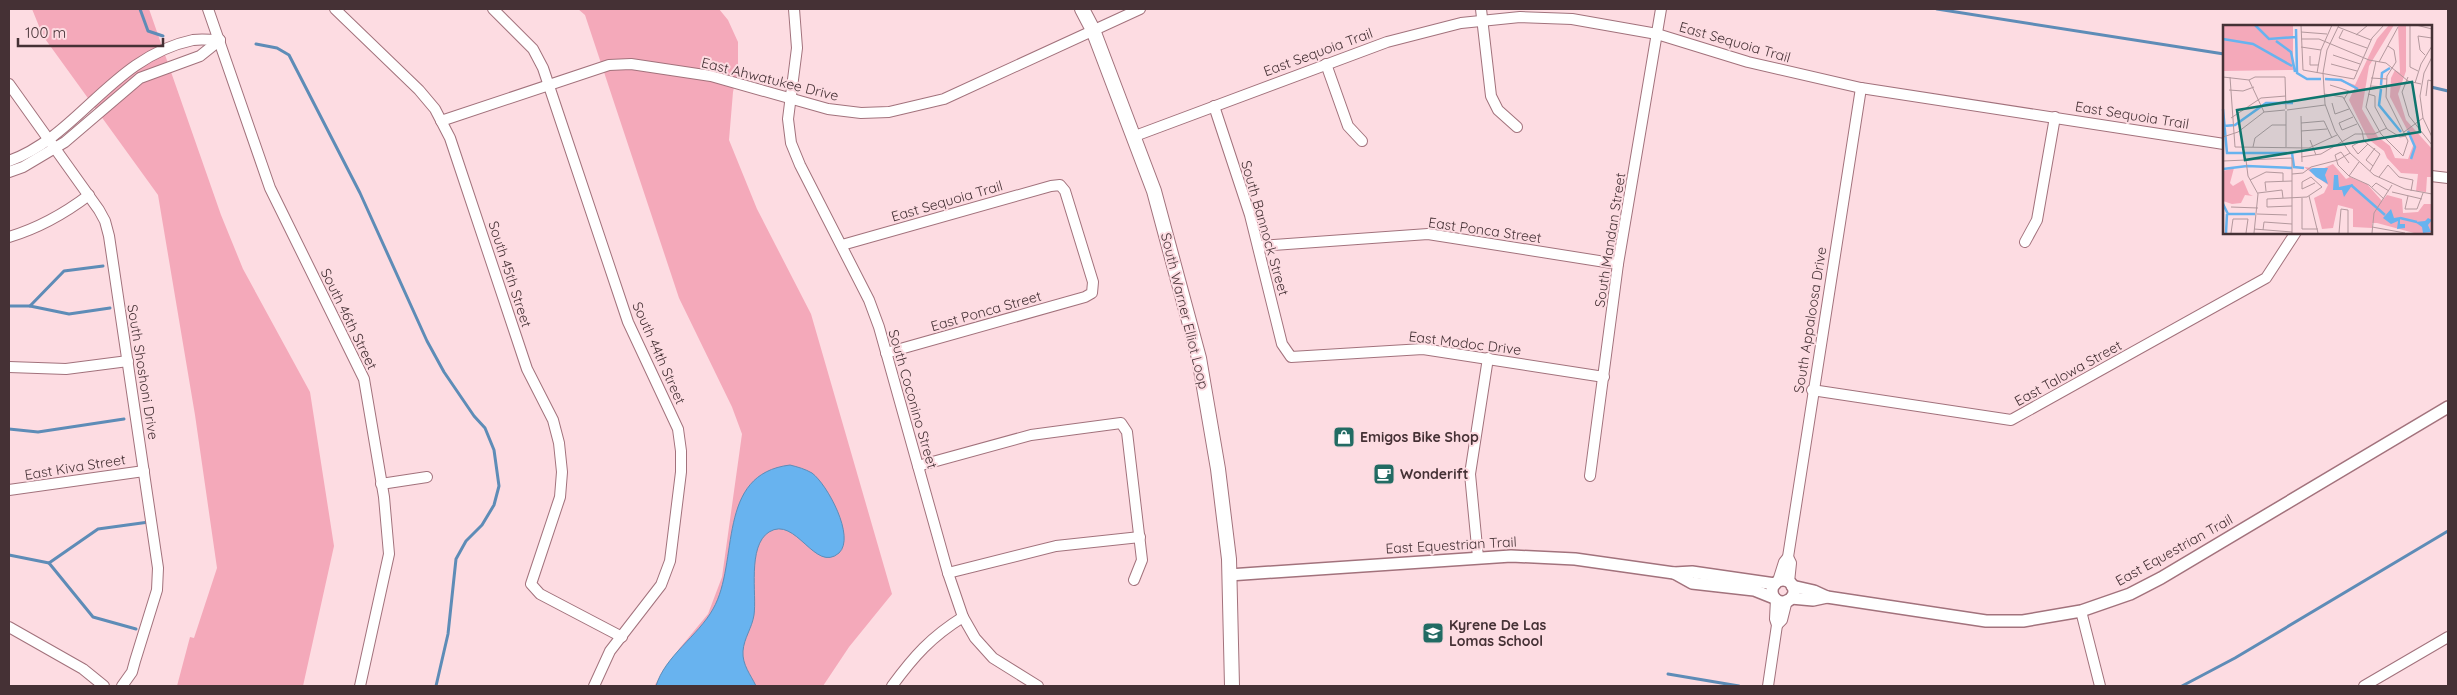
<svg xmlns="http://www.w3.org/2000/svg" width="2457" height="695" font-family="Quicksand,sans-serif">
<rect width="100%" height="100%" fill="#fddce2"/>
<!-- green -->
<g fill="#f4a9ba">
<path d="M32,9h117l72,206 22,54 67,123 24,154 -31,140h-126l13,-49 4,1 23,-70 -22,-153 -37,-220 -115,-159z"/>
<path d="M578,9h141l9,11 10,22v27l-5,23 -4,48 28,69 54,105 81,280 -43,53 -26,39h-169l25,-37 29,-35 14,-37 20,-143 -10,-27 -53,-109 -94,-283z"/>
</g>
<!-- water -->
<path fill="#68b3ef" stroke="#5e8cb7" d="M790,465c8,2 15,4 22,8 15,11 44,64 27,80 -24,21 -43,-38 -70,-21 -22,14 -12,63 -15,83 -2,13 -10,23 -11,36 -1,14 8,24 13,35h-100c9,-30 42,-50 57,-77 27,-47 2,-135 77,-144z"/>
<g fill="none" stroke-linecap="round" stroke-linejoin="round">
<!-- stream -->
<g stroke="#5e8cb7" stroke-width="3">
<path d="M140,9l8,22 15,5"/>
<path d="M1937,9l287,45"/>
<path d="M256,44l21,4 12,7 71,138 67,148 17,31 30,44 11,12 9,22 5,36 -5,19 -12,20 -16,16 -10,18 -8,75 -12,52"/>
<path d="M2431,87l17,4"/>
<path d="M9,306h21l34,-35 39,-5"/>
<path d="M30,306l39,8 41,-6"/>
<path d="M9,429l29,3 86,-13"/>
<path d="M9,555l40,8 49,-34 51,-7"/>
<path d="M49,563l44,54 43,12"/>
<path d="M1668,674l71,12"/>
<path d="M2182,686l53,-28 213,-127"/>
</g>
<!-- minor casing -->
<g stroke="#a2727c" stroke-width="12">
<g id="minor">
<path d="M208,9l62,179 94,191 20,118 5,57 -29,132"/>
<path d="M335,9l84,81 16,19 15,29 77,231 26,51 6,23 3,29 -2,25 -29,87 9,10 82,43"/>
<path d="M493,9l40,40 10,19 85,254 50,107 3,22v21l-11,89 -9,24 -51,66 -16,35"/>
<path d="M794,9l3,39 -9,71 3,24 9,22 69,135 10,27 69,246 15,44 12,21 18,20 45,28"/>
<path d="M1481,9l10,87 7,14 19,17"/>
<path d="M1326,64l22,62 14,15"/>
<path d="M9,84l90,126 6,11 4,15 49,332 -1,22 -22,71 -3,11 -10,14"/>
<path d="M1214,106l36,109 32,129 9,13 132,-8 181,28"/>
<path d="M441,121l168,-56 22,-1 80,12 117,33 33,4 28,-1 55,-13 196,-90"/>
<path d="M1135,136l252,-94 74,-19 59,-6 52,2 85,15 91,28 113,26 363,56"/>
<path d="M9,161c71,-26 103,-104 184,-121 8,-1 18,0 27,0"/>
<path d="M9,172l14,-5 42,-25 75,-64 60,-22 20,-16"/>
<path d="M2431,176l17,2"/>
<path d="M9,237c30,-9 55,-23 80,-42"/>
<path d="M2025,242l12,-22 18,-103"/>
<path d="M842,245l209,-59 9,-1 5,6 28,91 -1,11 -7,4 -199,56"/>
<path d="M1258,246l170,-12 190,30"/>
<path d="M9,367l57,2 62,-8"/>
<path d="M1812,390l199,30 255,-142 30,-46"/>
<path d="M918,466l113,-31 90,-12 6,9 15,128 -8,20"/>
<path d="M1590,476l28,-212 43,-255"/>
<path d="M381,484l46,-7"/>
<path d="M9,490l135,-19"/>
<path d="M1478,557l-8,-83 18,-116"/>
<path d="M1788,557l3,6 -2,19"/>
<path d="M948,573l108,-27 84,-9"/>
<path d="M1778,581l6,-19 4,-5 73,-469"/>
<path d="M2081,611l19,75"/>
<path d="M1777,625l5,-5 5,-20"/>
<path d="M9,627l74,42 21,17"/>
<path d="M892,686c22,-30 39,-49 71,-69"/>
<path d="M1768,686l9,-61 -2,-6 1,-20"/>
<path d="M2364,686l84,-49"/>
</g>
</g>
<!-- tertiary casing -->
<g stroke="#a2727c" stroke-width="14">
<g id="tertiary">
<path d="M1674,573l18,10 62,7 20,8"/>
<path d="M1229,575l282,-19 64,3 99,14 18,-1 83,12"/>
<circle cx="1783" cy="591" r="11"/>
<path d="M1792,586l22,5 13,6"/>
<path d="M1791,598l22,2 14,-3 159,24h37l58,-10 49,-17 31,-16 287,-171"/>
</g>
</g>
<!-- secondary casing -->
<g stroke="#a2727c" stroke-width="16">
<path id="secondary" d="M1082,9l11,21 61,161 45,167 19,111 11,90 3,127"/>
</g>
<!-- minor -->
<use href="#minor" stroke="#fff" stroke-width="10"/>
<!-- tertiary -->
<use href="#tertiary" stroke="#fff" stroke-width="11"/>
<!-- secondary -->
<use href="#secondary" stroke="#fff" stroke-width="14"/>
</g>
<!-- icons -->
<defs>
<g id="shop-square" transform="scale(1.125)"><rect x="-9" y="-9" width="18" height="18" rx="4" fill="#226b63" stroke="#fddce2"/><path d="M-5-2.5h2.3a2.7 3.5 0 0 1 5.4 0H5L5.5 6h-11ZM-1.5-2.5h3a1.5 2.3 0 0 0-3 0Z" fill="#fff"/></g>
<g id="cafe-square" transform="scale(1.125)"><rect x="-9" y="-9" width="18" height="18" rx="4" fill="#226b63" stroke="#fddce2"/><path d="M-5.5-4.5H6V0H3Q3 3.5 0 3.5H-2.5Q-5.5 3.5-5.5 0ZM3-3.2v2h1.7v-2ZM-6 4.5H4V6H-6Z" fill="#fff"/></g>
<g id="school-square" transform="scale(1.125)"><rect x="-9" y="-9" width="18" height="18" rx="4" fill="#226b63" stroke="#fddce2"/><path d="M0-5L7-2L0 1L-7-2ZM-4 1L0 2.5L4 1V4Q0 6-4 4Z" fill="#fff"/></g>
</defs>
<g fill-rule="evenodd">
<use href="#shop-square" x="1344" y="437"/>
<use href="#cafe-square" x="1384" y="474"/>
<use href="#school-square" x="1433" y="633"/>
</g>
<g text-anchor="middle" stroke-width="4" stroke-linejoin="round" paint-order="stroke">
<!-- street labels -->
<g font-size="14" fill="#453135" stroke="#fddce2">
<text transform="translate(1735 42) rotate(16)" y="5">East Sequoia Trail</text>
<text transform="translate(1318 52) rotate(-20)" y="5">East Sequoia Trail</text>
<text transform="translate(770 79) rotate(14)" y="5">East Ahwatukee Drive</text>
<text transform="translate(2132 115) rotate(9)" y="5">East Sequoia Trail</text>
<text transform="translate(947 201) rotate(-16)" y="5">East Sequoia Trail</text>
<text transform="translate(1265 228) rotate(74)" y="5">South Bannock Street</text>
<text transform="translate(1485 230) rotate(8)" y="5">East Ponca Street</text>
<text transform="translate(1610 240) rotate(-81)" y="5">South Mandan Street</text>
<text transform="translate(510 274) rotate(72)" y="5">South 45th Street</text>
<text transform="translate(986 311) rotate(-16)" y="5">East Ponca Street</text>
<text transform="translate(1185 311) rotate(76)" y="5">South Warner Elliot Loop</text>
<text transform="translate(349 319) rotate(64)" y="5">South 46th Street</text>
<text transform="translate(1810 320) rotate(-81)" y="5">South Appaloosa Drive</text>
<text transform="translate(1465 343) rotate(7)" y="5">East Modoc Drive</text>
<text transform="translate(659 353) rotate(66)" y="5">South 44th Street</text>
<text transform="translate(143 372) rotate(81)" y="5">South Shoshoni Drive</text>
<text transform="translate(2068 373) rotate(-29)" y="5">East Talowa Street</text>
<text transform="translate(913 399) rotate(74)" y="5">South Coconino Street</text>
<text transform="translate(75 467) rotate(-9)" y="5">East Kiva Street</text>
<text transform="translate(1451 545) rotate(-3)" y="5">East Equestrian Trail</text>
<text transform="translate(2174 550) rotate(-29)" y="5">East Equestrian Trail</text>
</g>
<!-- poi labels -->
<g font-size="14" font-weight="bold" fill="#453135" stroke="#fddce2" text-anchor="start">
<text x="1360" y="442">Emigos Bike Shop</text>
<text x="1400" y="479">Wonderift</text>
<text x="1449" y="630">Kyrene De Las<tspan x="1449" dy="16">Lomas School</tspan></text>
</g>
</g>
<!-- overview -->
<g transform="translate(2223 25)">
<rect width="209" height="209" fill="#fddce2"/>
<path d="M0,0h70v45l-70,1zM166,0h5l-25,41 -7,43 16,28 12,9 5,12 13,1 6,-16 -24,-46 1,-19 4,-8 5,3 -2,-48h8v46l-8,23 8,26 26,29v28h-5l-1,15 -10,-1 2,-17 -17,-1 -14,-15 -3,-7 -16,-12 -19,-39 6,-13 -15,-6 -16,-1 14,-1 17,6 22,-46zM110,139l13,15 4,-2 17,7 15,17 5,-6 15,4 1,14 15,-1 6,-8h8v29h-18l-37,-10h-5v5l-19,-1v-18l-15,-4 -5,23 -11,1 -8,-31 10,-5 4,-8 -24,-18 18,2zM11,143l-4,15 3,3 10,-6 6,14 4,2 -8,-1 -4,8 -9,1 -9,-3v-30z" fill="#f4a9ba"/>
<path d="M90,143h15l-3,7 3,9 -12,-7 -7,-7zM111,150h4l1,12 14,-3 -9,13 -2,-7h-9zM168,184l3,9 6,-1v7h5v4l-8,1 1,-8 -7,3 -8,-6zM205,193l4,2 -4,5 3,7 -8,1 -1,-6 -7,-5 10,-1z" fill="#68b3ef"/>
<path fill="none" stroke="#68b3ef" stroke-width="2.5" d="M32,0l14,14 27,-2M73,4l1,44 10,6h14M0,14l30,5 39,22M53,16l15,11 4,20M102,54l16,1 17,9M158,60l1,-12 8,-5M158,64l-2,16 22,27M0,84l4,44h65l2,14 10,1M1,101l11,-1 31,-22h27M185,106l7,16 -4,12M0,144l24,-3 45,2M128,160l34,30M0,179l5,10h27M177,193l17,4M3,208l1,-19"/>
<path fill="none" stroke="#b3989d" stroke-width="1" d="M78,0l2,45 51,9 18,-41 12,-13M116,0l-12,25 -4,23 2,31 10,27 15,22 24,22 31,14 27,5M187,0v42l8,4M193,0l16,4M115,2l33,13M120,5l-4,8 28,10M78,7l26,2M133,10l12,-10M78,14h18l50,21 17,3 22,18 13,3M78,22l20,3M110,30l27,9M202,30l-5,-5 -2,-14 14,2M87,31v9h8M209,32l-8,16 -4,23 3,22 9,19M153,36l-10,46 15,27 22,22 5,-15 -22,-44 1,-21 9,-14 -2,-12 -6,-4M156,37l19,-35M108,39l26,7M94,48l4,-23 11,-25M0,52l26,3 15,32M7,52l5,70 74,1 28,-13M185,52l-6,15 7,24 23,29M148,53l16,1M26,55l6,-3h30l1,32M192,58l6,-19 11,-18M107,60l19,6 -5,8M147,61l16,1M6,65l14,1 11,-4M101,69l19,3 19,34 2,10 16,13 -10,17M145,69l7,2v11l12,22 13,8 6,-1M203,71l2,-16 4,1M109,78l3,11 14,-5M64,85l38,-5M63,86v36M78,91l1,46M130,92l-14,6 3,7 15,-6M8,93l30,-20 25,-2M78,98l23,-2 8,17M78,106l26,-2M181,107l19,-14M0,112l15,-5 26,-20 21,-2M87,115l6,15M140,115l-11,6 6,8 10,-10M30,122l2,-9 17,-13h14M78,132l20,-3 34,-20h19l13,-6M23,135l2,16 10,18 -4,39M0,136l69,-3v75M126,138l-8,-11 -6,3 3,10 11,11 20,9 15,14M150,141l-7,-6 9,-12M69,149l11,-1 8,-6 27,-7 12,-7M126,151l10,-14M156,152l9,-12 11,12 14,3 -2,11M27,155l16,-8 17,1v8M149,162l4,-4 13,8M43,166l-1,-9 27,-1M169,167l30,7M35,168l24,-3 1,8M86,171l9,37M185,171l-3,13h12l6,-16M79,173v31h16M69,181l-25,1v-8l40,-2 15,-10 -11,-10 -9,5v7l13,-6M8,182l27,1M34,189l30,1M149,202l33,6M31,204l38,3M40,205l1,-8 28,2M8,208l2,-14h15l-2,14M116,208l2,-24 7,1v23M149,208l2,-20 18,-28"/>
<path fill="#0f766e" fill-opacity="0.15" stroke="#0f766e" stroke-width="2.5" d="M189,57l8,50 -175,28 -8,-50z"/>
<rect width="209" height="209" fill="none" stroke="#453135" stroke-width="2.5"/>
</g>
<!-- border -->
<rect width="2457" height="695" fill="none" stroke="#453135" stroke-width="20"/>
<!-- scale -->
<path d="M18 38v8h145v-8" fill="none" stroke="#453135" stroke-width="2.5"/>
<text x="25" y="38" font-size="15" fill="#453135" stroke="#fddce2" stroke-width="4" paint-order="stroke">100 m</text>
</svg>
